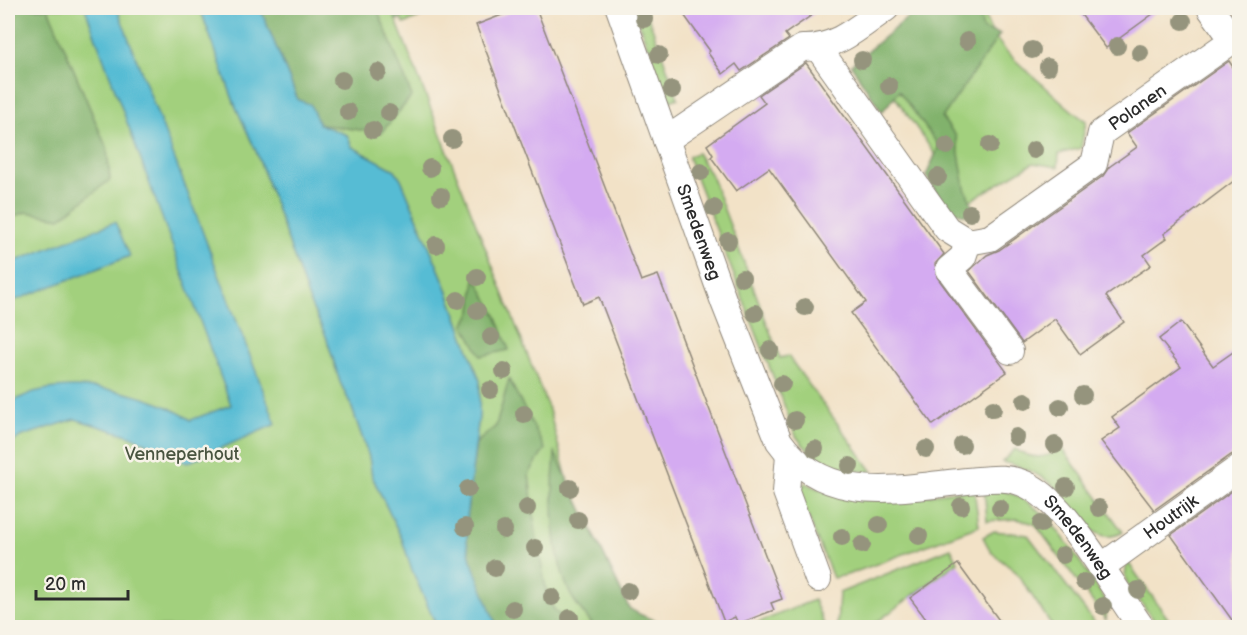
<svg xmlns="http://www.w3.org/2000/svg" width="1247" height="635" font-family="'Balsamiq Sans',sans-serif">
<rect width="100%" height="100%" fill="#f7f3e8"/>
<filter id="ink" filterUnits="userSpaceOnUse"><feTurbulence type="fractalNoise" baseFrequency=".0167" numOctaves="2"/><feDisplacementMap in="SourceGraphic" scale="12" xChannelSelector="R" yChannelSelector="G"/><feConvolveMatrix kernelMatrix="1 2 1 2 8 2 1 2 1" color-interpolation-filters="sRGB"/></filter>
<filter id="wash" filterUnits="userSpaceOnUse"><feTurbulence type="fractalNoise" baseFrequency=".008" numOctaves="4" result="noise"/><feDisplacementMap in="SourceGraphic" scale="24" xChannelSelector="R" yChannelSelector="G"/><feGaussianBlur stdDeviation="1.35" result="paint"/><feColorMatrix in="noise" values="0 0 0 0 0 0 0 0 0 0 0 0 0 0 0 0 0 1.4 0 .05"/><feComposite in="paint" operator="in"/></filter>
<g filter="url(#wash)">
<rect width="100%" height="100%" fill="#f2e2c7"/>
<!-- green -->
<g fill="#a2d07d" stroke="#667e54" stroke-width="1.5">
<path d="M8,8h192l35,97 21,46 55,154 15,31 14,46 11,23 18,52 3,19 30,63 10,31 25,57h-429z"/>
<path d="M260,8h183l-39,16 -4,-6 -4,2 153,390 17,65 63,133c15,11 26,10 39,19h-171l-30,-115 12,-96 1,-35 -35,-97 -44,-105 -6,-9 -43,-23 -5,-12 -29,-11z"/>
<path d="M634,8h11l33,90 -8,3 -6,-7z"/>
<path d="M925,8h58c6,36 42,60 67,83 12,11 22,21 36,30l-5,27 -22,6 -1,13 -25,-4 -75,45 -1,-22 -92,-132z"/>
<path d="M697,153l14,22 69,183 8,-2 85,116c-31,0 -59,-10 -77,-36l-107,-277v-3z"/>
<path d="M1062,448l61,84c-33,19 -49,-30 -70,-47 -15,-12 -32,-19 -51,-23l13,-13c17,11 31,10 47,-1z"/>
<path d="M806,483c52,28 112,12 168,6l5,37 -132,49 -14,3 -35,-86 1,-6z"/>
<path d="M984,488c59,0 90,68 121,111l2,7 -1,14 -71,-96 -18,-5 -30,2z"/>
<path d="M994,531l34,4 70,92h-45l-37,-55 -25,-20 -8,-15z"/>
<path d="M951,548l7,14 -88,65h-33l2,-34z"/>
<path d="M1127,561l47,66h-15l-31,-42 -3,-8z"/>
<path d="M814,600l11,27h-78z"/>
</g>
<!-- forest -->
<g fill="#81b26c" stroke="#566e4c" stroke-width="1.5">
<path d="M8,8h40l59,141 3,31 -50,38 -34,-6 -18,7z"/>
<path d="M260,8h117l35,88 -31,37 -63,-9 -8,-19 -12,-5z"/>
<path d="M391,8h16l3,6 -14,6z"/>
<path d="M919,8h60l4,22 17,4 -58,84 14,18 9,52 12,29 -30,-6 -21,-35 13,-30 -40,-55 -17,21 -31,-47z"/>
<path d="M475,276l22,41 12,33 -28,6 -17,-31 8,-14z"/>
<path d="M509,379l36,70 -16,25 7,60 12,67 20,26h-71c-11,-26 -29,-57 -30,-87 -2,-32 5,-65 9,-97l20,-17z"/>
<path d="M555,453l74,155c15,11 26,10 39,19h-74c-7,-10 -16,-20 -22,-30 -21,-39 -21,-101 -17,-144z"/>
</g>
<!-- water -->
<g fill="#56bcd4" stroke="#407480" stroke-width="1.5">
<path d="M85,8h32l159,416 -89,39 -56,-27 -56,-17 -55,18 -12,9v-42c9,-4 19,-11 30,-13 48,-11 112,2 153,29l40,-15z"/>
<path d="M200,8h60l38,92 12,4 9,20 28,11 5,12 43,23 6,9 44,105 35,97 -1,35 -12,96v30l4,18 26,67h-60l-25,-57 -10,-31 -30,-63 -3,-19 -18,-52 -11,-23 -14,-46 -15,-31 -55,-154 -21,-46z"/>
<path d="M115,222l15,34 -122,47v-39z"/>
</g>
<g id="blocks">
<!-- building -->
<g fill="#d4abf1">
<path d="M520,8h16l105,273 17,-6 124,324 -11,4 3,7 -36,14 -3,-7 -11,5 -125,-325 -16,7 -107,-279z"/>
<path d="M679,8h143l-37,26 4,5 -48,32 -5,-7 -13,10 -15,-21 2,-2z"/>
<path d="M1076,8h85l-55,40z"/>
<path d="M1229,61l10,15v101l-75,57 3,4 -23,17 7,10 -45,31 18,26 -44,32 -25,-35 -33,24 -53,-72 18,-16 12,-5 104,-74 6,-9 28,-20 -10,-14z"/>
<path d="M806,63l138,191 -9,10 2,13 70,95 -74,53 -82,-112 15,-11 -97,-134 -33,23 -25,-34 2,-2 -6,-10 58,-42 -6,-8z"/>
<path d="M1181,322l32,44 26,-18v104l-8,3 -77,55 -53,-69 19,-13 -8,-11 69,-50 -22,-28z"/>
<path d="M1239,486v141h-2l-66,-92z"/>
<path d="M958,564l46,63h-72l-22,-29z"/>
</g>
</g>
</g>
<g filter="url(#ink)">
<use href="#blocks" fill-opacity="0" stroke="#8e8679" stroke-width="1.5"/>
<g fill="none" stroke-linecap="round" stroke-linejoin="round">
<!-- street casing -->
<g stroke="#8e8679" stroke-width="28">
<g id="street">
<path id="s1" d="M619,8l105,294 55,139c47,66 119,47 188,40 22,-2 42,-6 62,5 40,20 85,104 113,142"/>
<path id="s2" d="M819,49l128,180 21,13 22,-4 104,-74 7,-31 132,-93 -23,-32"/>
<path d="M666,140l136,-92c34,1 57,-21 84,-40"/>
<path d="M968,242l-5,15 -14,12 61,82"/>
<path d="M789,454l-3,38 32,87"/>
<path id="s3" d="M1101,567l139,-100"/>
</g>
</g>
<!-- street -->
<use href="#street" stroke="#fff" stroke-width="26"/>
</g>
<!-- trees -->
<g fill="#95947d">
<circle cx="644" cy="19" r="9"/>
<circle cx="1183" cy="21" r="9"/>
<circle cx="967" cy="41" r="9"/>
<circle cx="1117" cy="46" r="9"/>
<circle cx="1032" cy="50" r="9"/>
<circle cx="1140" cy="53" r="9"/>
<circle cx="659" cy="55" r="9"/>
<circle cx="862" cy="60" r="9"/>
<circle cx="1048" cy="67" r="9"/>
<circle cx="378" cy="72" r="9"/>
<circle cx="342" cy="80" r="9"/>
<circle cx="889" cy="86" r="9"/>
<circle cx="672" cy="90" r="9"/>
<circle cx="348" cy="112" r="9"/>
<circle cx="389" cy="113" r="9"/>
<circle cx="373" cy="130" r="9"/>
<circle cx="452" cy="139" r="9"/>
<circle cx="990" cy="145" r="9"/>
<circle cx="947" cy="146" r="9"/>
<circle cx="1034" cy="150" r="9"/>
<circle cx="430" cy="168" r="9"/>
<circle cx="701" cy="172" r="9"/>
<circle cx="938" cy="177" r="9"/>
<circle cx="441" cy="196" r="9"/>
<circle cx="714" cy="208" r="9"/>
<circle cx="970" cy="213" r="9"/>
<circle cx="728" cy="241" r="9"/>
<circle cx="436" cy="245" r="9"/>
<circle cx="477" cy="277" r="9"/>
<circle cx="742" cy="278" r="9"/>
<circle cx="458" cy="300" r="9"/>
<circle cx="805" cy="307" r="9"/>
<circle cx="477" cy="311" r="9"/>
<circle cx="755" cy="313" r="9"/>
<circle cx="491" cy="337" r="9"/>
<circle cx="770" cy="350" r="9"/>
<circle cx="504" cy="371" r="9"/>
<circle cx="782" cy="384" r="9"/>
<circle cx="490" cy="390" r="9"/>
<circle cx="1083" cy="395" r="9"/>
<circle cx="1025" cy="401" r="9"/>
<circle cx="1060" cy="407" r="9"/>
<circle cx="993" cy="409" r="9"/>
<circle cx="524" cy="414" r="9"/>
<circle cx="795" cy="420" r="9"/>
<circle cx="1016" cy="437" r="9"/>
<circle cx="962" cy="445" r="9"/>
<circle cx="1055" cy="445" r="9"/>
<circle cx="815" cy="449" r="9"/>
<circle cx="926" cy="449" r="9"/>
<circle cx="850" cy="466" r="9"/>
<circle cx="1066" cy="487" r="9"/>
<circle cx="570" cy="488" r="9"/>
<circle cx="468" cy="489" r="9"/>
<circle cx="961" cy="506" r="9"/>
<circle cx="527" cy="508" r="9"/>
<circle cx="1000" cy="508" r="9"/>
<circle cx="1099" cy="508" r="9"/>
<circle cx="578" cy="520" r="9"/>
<circle cx="1041" cy="524" r="9"/>
<circle cx="879" cy="525" r="9"/>
<circle cx="465" cy="527" r="9"/>
<circle cx="504" cy="530" r="9"/>
<circle cx="919" cy="536" r="9"/>
<circle cx="842" cy="537" r="9"/>
<circle cx="862" cy="545" r="9"/>
<circle cx="535" cy="548" r="9"/>
<circle cx="1063" cy="555" r="9"/>
<circle cx="495" cy="568" r="9"/>
<circle cx="1084" cy="582" r="9"/>
<circle cx="1138" cy="590" r="9"/>
<circle cx="628" cy="591" r="9"/>
<circle cx="552" cy="597" r="9"/>
<circle cx="1103" cy="606" r="9"/>
<circle cx="513" cy="609" r="9"/>
<circle cx="570" cy="618" r="9"/>
</g>
</g>
<g text-anchor="middle" stroke-width="5" stroke-linejoin="round" paint-order="stroke">
<!-- street labels -->
<g font-size="18" fill="#2b2b2b" stroke="#f7f3e8">
<text dy="6" stroke="none"><textPath href="#s2" startOffset="472">Polanen</textPath></text>
<text dy="6" stroke="none"><textPath href="#s1" startOffset="238">Smedenweg</textPath></text>
<text dy="6" stroke="none"><textPath href="#s3" startOffset="86">Houtrijk</textPath></text>
<text dy="6" stroke="none"><textPath href="#s1" startOffset="801">Smedenweg</textPath></text>
</g>
<!-- park labels -->
<g font-size="18" fill="#495440" stroke="#f7f3e8">
<text x="182" y="460">Venneperhout</text>
</g>
</g>
<!-- margin -->
<rect width="1247" height="635" fill="none" stroke="#f7f3e8" stroke-width="30"/>
<!-- scale -->
<path d="M36 590v9h92v-9" fill="none" stroke="#2b2b2b" stroke-width="3"/>
<text x="45" y="590" font-size="18" fill="#2b2b2b" stroke="#f7f3e8" stroke-width="4.5" paint-order="stroke">20 m</text>
</svg>
